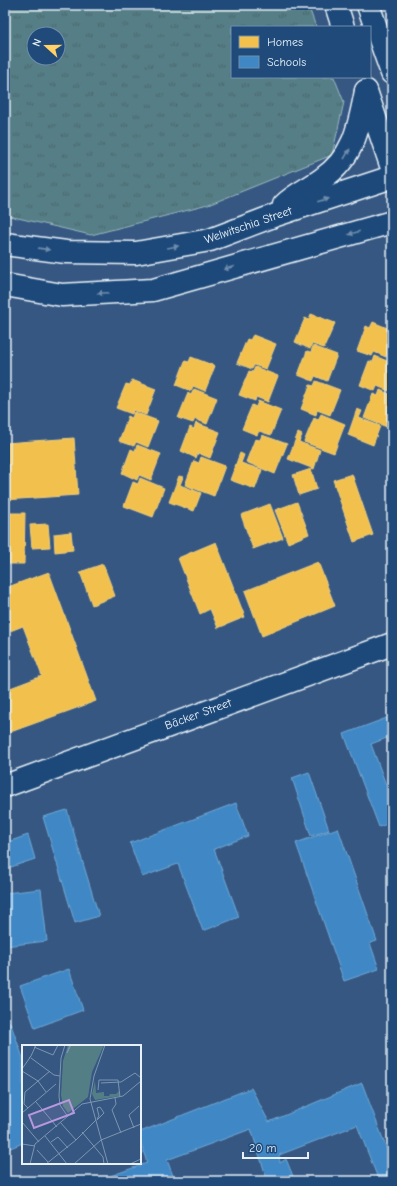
<svg xmlns="http://www.w3.org/2000/svg" width="397" height="1186" font-family="'Comic Neue',sans-serif">
<defs>
<pattern id="park-tufts" width="24" height="20" patternUnits="userSpaceOnUse"><rect width="24" height="20" fill="#547e86"/><path d="M3 7l-1-3M5 7V3M7 7l1-3M15 17l-1-3M17 17v-4M19 17l1-3" fill="none" stroke="#4e666b"/></pattern>
</defs>
<rect width="100%" height="100%" fill="#365782"/>
<filter id="ink" filterUnits="userSpaceOnUse"><feTurbulence type="fractalNoise" baseFrequency=".025" numOctaves="2"/><feDisplacementMap in="SourceGraphic" scale="8" xChannelSelector="R" yChannelSelector="G"/><feConvolveMatrix kernelMatrix="1 2 1 2 8 2 1 2 1" color-interpolation-filters="sRGB"/></filter>
<g filter="url(#ink)">
<!-- park -->
<path fill="url(#park-tufts)" stroke="#9eb8bf" fill-rule="evenodd" d="M5,5h303l8,22h-84v50h102l10,25 -12,53 -124,50 -117,30 -86,-20zM34,34h24v24h-24z"/>
<!-- homes -->
<g fill="#f2c14e" stroke="#efcf81">
<path d="M311,314l24,9 -11,25 -12,-4 -2,5 -15,-7 10,-24 4,2z"/>
<path d="M373,322l19,8v12l-6,15 -12,-5 -2,4 -15,-5 9,-25 4,2z"/>
<path d="M253,335l23,9 -10,25 -12,-4 -2,4 -15,-6 10,-24 3,1z"/>
<path d="M313,346l24,9 -10,26 -12,-5 -2,5 -15,-6 9,-24 4,1z"/>
<path d="M375,356l17,7v20l-3,8 -12,-5 -2,5 -15,-6 9,-24 4,1z"/>
<path d="M191,357l24,9 -10,25 -12,-5 -2,5 -15,-6 9,-24 4,1z"/>
<path d="M255,367l23,9 -10,26 -12,-5 -1,4 -16,-6 10,-24 4,1z"/>
<path d="M132,380l24,9 -10,26 -13,-5 -1,4 -16,-6 10,-24 4,1z"/>
<path d="M316,381l24,9 -10,25 -13,-5 -1,5 -15,-6 9,-24 4,1z"/>
<path d="M194,389l23,9 -10,26 -12,-5 -2,4 -15,-5 10,-25 3,2z"/>
<path d="M380,390l12,5v34l-28,-11 9,-24 5,2z"/>
<path d="M258,401l23,9 -10,25 -12,-4 -2,4 -15,-6 10,-24 4,2z"/>
<path d="M357,409l5,2 -3,7 21,8 -7,19 -25,-10z"/>
<path d="M134,412l24,9 -10,26 -12,-5 -2,4 -15,-5 9,-25 4,2z"/>
<path d="M321,414l24,10 -11,29 -30,-11 10,-24 4,2z"/>
<path d="M196,423l24,9 -10,26 -12,-5 -2,5 -15,-7 9,-24 4,2z"/>
<path d="M298,433l4,2 -3,7 21,8 -6,19 -26,-10z"/>
<path d="M262,435l25,9 -12,30 -29,-12 9,-23 5,1z"/>
<path d="M74,438l4,57 -73,5v-57z"/>
<path d="M137,445l24,9 -10,26 -12,-5 -2,5 -15,-7 9,-24 4,2z"/>
<path d="M240,453l4,2 -3,8 21,7 -7,19 -25,-9z"/>
<path d="M201,457l24,9 -11,30 -29,-11 9,-24 5,2z"/>
<path d="M311,469l6,20 -18,6 -6,-20z"/>
<path d="M352,474l21,61 -19,7 -21,-62z"/>
<path d="M179,476l4,1 -3,8 21,8 -7,18 -25,-9z"/>
<path d="M140,478l24,10 -11,29 -29,-11 9,-24 5,2z"/>
<path d="M297,502l12,32 -21,9 -13,-33z"/>
<path d="M270,504l13,34 -30,11 -12,-34z"/>
<path d="M5,513h20l-1,51h-19z"/>
<path d="M48,524l2,23 -18,1 -2,-23z"/>
<path d="M71,532l2,18 -18,2 -1,-18z"/>
<path d="M216,542l29,75 -27,11 -8,-19 -10,5 -22,-56z"/>
<path d="M318,562l17,44 -73,30 -17,-45z"/>
<path d="M103,564l12,32 -23,9 -12,-33z"/>
<path d="M49,572l47,129 -91,33v-44l37,-14 -19,-50 -18,7v-45z"/>
</g>
<!-- schools -->
<g fill="#3f88c5" stroke="#72a8d4">
<path d="M392,716v20l-21,8 15,41 6,-2v39l-13,5 -35,-93z"/>
<path d="M309,772l20,58 -18,6 -19,-58z"/>
<path d="M236,803l12,33 -34,13 25,68 -36,14 -25,-67 -36,13 -12,-34z"/>
<path d="M67,810l32,106 -24,7 -32,-106z"/>
<path d="M338,828l39,113 -7,2 9,26 -35,12 -48,-138z"/>
<path d="M28,835l7,24 -30,10v-26z"/>
<path d="M41,889l6,52 -42,5v-53z"/>
<path d="M69,969l14,41 -48,18 -15,-42z"/>
<path d="M10,1022l13,36v85l-18,7v-126z"/>
<path d="M362,1083l30,80v18h-13l-22,-56 -78,30 1,8 6,-4 9,22h-34l6,-2 -16,-50 -84,31 8,21h-79l51,-18 -7,-23v-8l111,-44 18,34z"/>
</g>
<g fill="none" stroke-linecap="round" stroke-linejoin="round">
<!-- minor casing -->
<g stroke="#e8f1f8" stroke-width="25">
<path id="minor" d="M5,786l387,-142"/>
</g>
<!-- tertiary casing -->
<g stroke="#e8f1f8" stroke-width="25">
<g id="tertiary">
<path d="M336,5l7,22"/>
<path d="M368,5l24,68"/>
<path d="M366,91l26,77"/>
<path d="M284,205c11,-11 26,-17 38,-26 32,-22 37,-52 44,-88"/>
<path d="M5,244l61,8 70,1 74,-13 66,-25 116,-38"/>
<path d="M5,285l57,10 91,-5 239,-68"/>
</g>
</g>
<!-- minor -->
<use href="#minor" stroke="#1f4a7a" stroke-width="22"/>
<!-- tertiary -->
<use href="#tertiary" stroke="#1f4a7a" stroke-width="22"/>
</g>
<!-- one-way arrows -->
<defs><path id="oneway-solid" d="M-6-.8H1V-3.2L6.5 0L1 3.2V.8H-6Z"/></defs>
<g fill="#6f8dac">
<use href="#oneway-solid" transform="translate(347 154) rotate(-60)"/>
<use href="#oneway-solid" transform="translate(323 200) rotate(-18)"/>
<use href="#oneway-solid" transform="translate(354 233) rotate(164)"/>
<use href="#oneway-solid" transform="translate(173 247) rotate(-10)"/>
<use href="#oneway-solid" transform="translate(44 249) rotate(8)"/>
<use href="#oneway-solid" transform="translate(229 268) rotate(164)"/>
<use href="#oneway-solid" transform="translate(103 293) rotate(177)"/>
</g>
</g>
<g text-anchor="middle" stroke-width="4" stroke-linejoin="round" paint-order="stroke">
<!-- street labels -->
<g font-size="12" fill="#e8f1f8" stroke="#1f4a7a">
<text transform="translate(248 225) rotate(-19)" y="4">Welwitschia Street</text>
<text transform="translate(198 714) rotate(-20)" y="4">Bäcker Street</text>
</g>
</g>
<!-- overview -->
<g transform="translate(22 1045)">
<rect width="119" height="119" fill="#365782"/>
<path d="M46,0h36l-12,27 -4,25 -20,16 -5,-7 -2,-11 2,-34zM73,36l1,12 8,-1v4h5l1,-2h6l3,-3 1,5 -25,4 -3,-6z" fill="#547e86"/>
<path fill="none" stroke="#7d95b1" stroke-width="1" d="M43,0l-4,13 -2,38 1,9 8,12M48,0l-3,8 4,-8M83,0l-11,31 -4,23 18,65M12,2l19,8 5,-10M9,11l5,-11M9,13l23,17 6,1M0,24l9,-13 -2,2M0,26l16,10 8,11M79,38l20,-1 14,-9 6,5M76,45l1,-10h19l2,17M93,53l1,6 -4,6 9,23M14,57l21,25M6,63l-4,-4 1,-12 25,-21M0,68l34,-29M75,74l2,-3 -2,-8 3,-1 4,6 -7,7M0,77l17,20M38,77l16,18M112,83l-5,-13 10,-9M60,87l21,25 1,7M23,91l22,28M29,97l7,-5 10,11M0,99l13,2M15,105l11,12M8,119l5,-20 47,-40 41,-8 18,-15M24,119l30,-24 20,-20M52,119l27,-24 40,-16M108,119l11,-5"/>
<path fill="#b798de" fill-opacity="0.15" stroke="#b798de" stroke-width="2" d="M47,55l5,13 -40,15 -5,-13z"/>
<rect width="119" height="119" fill="none" stroke="#e8f1f8" stroke-width="2"/>
</g>
<!-- margin -->
<rect width="397" height="1186" fill="none" stroke="#1f4a7a" stroke-width="20"/>
<rect x="10" y="10" width="377" height="1166" fill="none" stroke="#e8f1f8" stroke-width="1.5" filter="url(#ink)"/>
<!-- legend -->
<rect x="231" y="26" width="140" height="52" fill="#1f4a7a" stroke="#6f8dac"/>
<rect x="239" y="36" width="20" height="12" fill="#f2c14e" stroke="#6f8dac"/>
<text x="267" y="46" font-size="12" fill="#e8f1f8">Homes</text>
<rect x="239" y="56" width="20" height="12" fill="#3f88c5" stroke="#6f8dac"/>
<text x="267" y="66" font-size="12" fill="#e8f1f8">Schools</text>
<!-- north arrow -->
<g transform="translate(46 46) rotate(291)"><circle r="19" fill="#1f4a7a" stroke="#6f8dac"/>
<path d="M0-3L7 15L0 10L-7 15Z" fill="#ffd166"/>
<text y="-6" font-size="11" font-weight="bold" text-anchor="middle" fill="#e8f1f8">N</text>
</g>
<!-- scale -->
<path d="M243 1152v6h65v-6" fill="none" stroke="#e8f1f8" stroke-width="2"/>
<text x="249" y="1152" font-size="12" fill="#e8f1f8" stroke="#1f4a7a" stroke-width="3" paint-order="stroke">20 m</text>
</svg>
